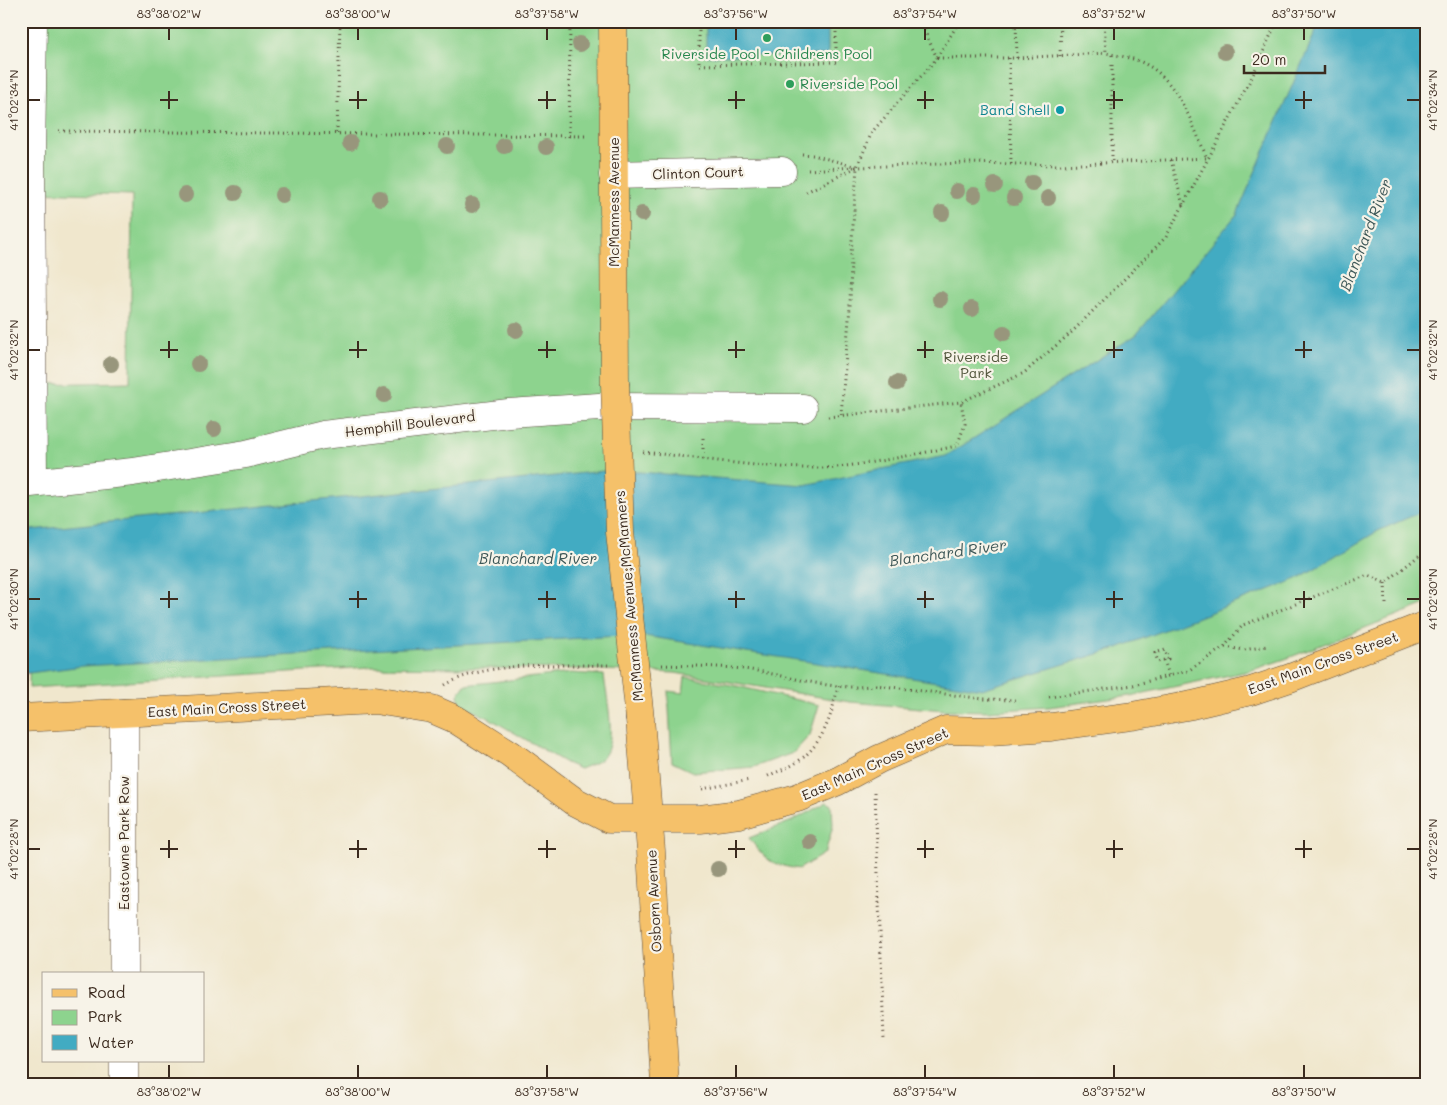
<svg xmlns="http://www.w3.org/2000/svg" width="1447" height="1105" font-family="Mali,sans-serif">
<rect width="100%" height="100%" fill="#f7f3e8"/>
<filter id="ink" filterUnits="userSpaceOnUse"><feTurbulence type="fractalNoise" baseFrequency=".02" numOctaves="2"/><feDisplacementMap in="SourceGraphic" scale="10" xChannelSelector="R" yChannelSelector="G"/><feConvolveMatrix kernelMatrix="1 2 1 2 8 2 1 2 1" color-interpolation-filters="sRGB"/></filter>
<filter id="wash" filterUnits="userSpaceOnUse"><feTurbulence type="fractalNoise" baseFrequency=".0096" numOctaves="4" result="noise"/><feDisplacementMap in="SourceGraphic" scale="20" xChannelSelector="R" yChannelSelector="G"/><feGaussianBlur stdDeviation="1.12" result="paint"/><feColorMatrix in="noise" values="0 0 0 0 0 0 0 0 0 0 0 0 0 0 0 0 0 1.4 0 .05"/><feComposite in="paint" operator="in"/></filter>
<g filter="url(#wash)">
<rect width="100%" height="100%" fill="#f0e7cd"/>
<!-- green -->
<g fill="#8dd38e" stroke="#647e56">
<path d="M33,21h1393v583l-138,54 -39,13 -119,25 -81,11 -61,4 -44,-1 -94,-8 -175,-29 -95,-4 -210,-2 -341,21 1,-87 -9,1v-118l11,-100 98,-2 2,-187 -101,-3z"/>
<path d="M571,673l33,2c2,20 13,65 0,81 -6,7 -15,9 -24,13l-14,-6 -77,-45 -28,-13 -3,-10 7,-10z"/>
<path d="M685,677l52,9 82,19 -9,30 -17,18 -39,14 -61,5 -21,-10 -4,-71 15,2z"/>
<path d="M827,802l5,3 1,21 -8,27 -26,16c-30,-5 -31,-7 -50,-31l43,-17z"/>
</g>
<!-- water -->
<g fill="#42abc2" stroke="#3e6a70">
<path d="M706,21h122v34l-122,1z"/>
<path d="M1320,21h106v487l-5,4 -43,19 -81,48 -179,69 -136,41 -344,-54 -555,31 -62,8v-143l593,-61 190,15 142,-29 190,-121 101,-121z"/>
</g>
</g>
<g filter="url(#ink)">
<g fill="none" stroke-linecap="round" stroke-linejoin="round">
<!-- minor casing -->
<g stroke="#564638" stroke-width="29">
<g id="minor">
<path d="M33,21l-2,136 2,325"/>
<path d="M613,175l169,-4"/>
<path d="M21,484l112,-12 113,-18 77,-19 186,-22 90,-6 204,1"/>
<path d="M124,974v-261"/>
<path d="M124,1084v-23"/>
</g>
</g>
<!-- major casing -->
<g stroke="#564638" stroke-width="29">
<g id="major">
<path d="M613,21l2,362"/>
<path d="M21,718l354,-18 57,9 23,10 55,35 64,47 35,18h91l39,-5 58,-16 41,-17 41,-22 67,-29 44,1 61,-4 81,-11 60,-11 59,-14 39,-13 136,-53"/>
<path d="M640,719l11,132 14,233"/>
</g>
</g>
<!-- path -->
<g stroke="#564638" stroke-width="3" stroke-dasharray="1 4" stroke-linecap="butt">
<path d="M699,21v44l137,-3v-41"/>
<path d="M1112,55v106"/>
<path d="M1060,56l1,-35"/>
<path d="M937,57l23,-36"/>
<path d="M937,58h80l-1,-37"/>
<path d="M1009,58l2,106"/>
<path d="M1017,58l89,-5"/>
<path d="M59,131l529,5"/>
<path d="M337,133l3,-112"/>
<path d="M569,137l1,-116"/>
<path d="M802,154l11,1 44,12"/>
<path d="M1171,160l12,45"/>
<path d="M808,170l46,-3"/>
<path d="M806,192l51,-25 110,-4 94,2 146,-7c-13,-30 -29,-77 -60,-93 -11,-7 -28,-9 -41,-12l-2,-32"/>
<path d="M841,415l9,-108 1,-52 6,-88 15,-35 65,-74 -17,-37"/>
<path d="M828,417l133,-15 63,-29 49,-42 93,-94 86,-160 25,-56"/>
<path d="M643,452c59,6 119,17 179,16 42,-2 93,-14 135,-22l8,-22 -4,-22"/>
<path d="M703,459v-25"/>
<path d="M1385,583l1,21"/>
<path d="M1225,647l19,3 23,-4"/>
<path d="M1164,660l-6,2 -3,-9 10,-3 3,9 -4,1 5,15"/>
<path d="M662,665c27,1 54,1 81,4 44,5 89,24 133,16l108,14 31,1"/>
<path d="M445,685c44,-25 113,-19 163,-20"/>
<path d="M1049,697l84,-12 55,-14 36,-24 19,-22 125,-50 17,8 41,-33"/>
<path d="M768,776c10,-5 21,-8 29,-14 26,-17 35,-47 41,-76"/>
<path d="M702,789l48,-9"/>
<path d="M875,792l9,247"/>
</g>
<!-- minor -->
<use href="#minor" stroke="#fff" stroke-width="28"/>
<!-- major -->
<use href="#major" stroke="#f5c16b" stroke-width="28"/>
<!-- major-bridge casing -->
<g stroke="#564638" stroke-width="29" stroke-linecap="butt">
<path id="major-bridge" d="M615,383l5,149 20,187"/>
</g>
<!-- major-bridge -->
<use href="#major-bridge" stroke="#f5c16b" stroke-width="28"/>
</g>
<!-- trees -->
<g fill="#98967c">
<circle cx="580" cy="44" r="8"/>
<circle cx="1225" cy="52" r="8"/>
<circle cx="350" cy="143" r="8"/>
<circle cx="447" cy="146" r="8"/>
<circle cx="504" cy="146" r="8"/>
<circle cx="546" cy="147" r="8"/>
<circle cx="1032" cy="183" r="8"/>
<circle cx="995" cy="185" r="8"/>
<circle cx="957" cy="191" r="8"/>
<circle cx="235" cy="193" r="8"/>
<circle cx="185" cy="195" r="8"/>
<circle cx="282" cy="195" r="8"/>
<circle cx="974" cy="195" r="8"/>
<circle cx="380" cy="198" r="8"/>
<circle cx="1014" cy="198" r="8"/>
<circle cx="1048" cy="198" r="8"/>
<circle cx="472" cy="205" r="8"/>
<circle cx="942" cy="213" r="8"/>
<circle cx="642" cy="214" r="8"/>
<circle cx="940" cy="299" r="8"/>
<circle cx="972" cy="309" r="8"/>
<circle cx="516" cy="330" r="8"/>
<circle cx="1004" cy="333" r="8"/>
<circle cx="111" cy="364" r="8"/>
<circle cx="198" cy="364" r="8"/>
<circle cx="897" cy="383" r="8"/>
<circle cx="384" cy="395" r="8"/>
<circle cx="214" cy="429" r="8"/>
<circle cx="810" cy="842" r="8"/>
<circle cx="718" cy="869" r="8"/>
</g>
</g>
<!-- ticks -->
<path fill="none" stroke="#3b2a1e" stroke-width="2" d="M169,28v12M358,28v12M547,28v12M736,28v12M925,28v12M1114,28v12M1304,28v12M169,91v18M358,91v18M547,91v18M736,91v18M925,91v18M1114,91v18M1304,91v18M28,100h12M160,100h18M349,100h18M538,100h18M728,100h17M917,100h17M1106,100h17M1295,100h17M1407,100h13M169,341v17M358,341v17M547,341v17M736,341v17M925,341v17M1114,341v17M1304,341v17M28,350h12M160,350h18M349,350h18M538,350h18M728,350h17M917,350h17M1106,350h17M1295,350h17M1407,350h13M169,591v17M358,591v17M547,591v17M736,591v17M925,591v17M1114,591v17M1304,591v17M28,599h12M160,599h18M349,599h18M538,599h18M728,599h17M917,599h17M1106,599h17M1295,599h17M1407,599h13M169,840v18M358,840v18M547,840v18M736,840v18M925,840v18M1114,840v18M1304,840v18M28,849h12M160,849h18M349,849h18M538,849h18M728,849h17M917,849h17M1106,849h17M1295,849h17M1407,849h13M169,1065v13M358,1065v13M547,1065v13M736,1065v13M925,1065v13M1114,1065v13M1304,1065v13"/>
<!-- markers -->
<g fill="#2e9e5b" stroke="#f7f3e8" stroke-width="2">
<circle cx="767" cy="38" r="5"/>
<circle cx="790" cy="84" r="5"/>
</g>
<circle fill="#0f9aa8" stroke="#f7f3e8" stroke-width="2" cx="1060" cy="110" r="5"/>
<g text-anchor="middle" stroke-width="4.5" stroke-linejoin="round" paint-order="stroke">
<!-- leisure labels -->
<g font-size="14" fill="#27864d" stroke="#f7f3e8">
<text x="767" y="59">Riverside Pool - Childrens Pool</text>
<text x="800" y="89" text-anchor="start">Riverside Pool</text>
</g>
<!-- culture labels -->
<g font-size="14" fill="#0d838f" stroke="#f7f3e8" text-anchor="end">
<text x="1050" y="115">Band Shell</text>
</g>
<!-- street labels -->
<g font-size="14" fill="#3b2a1e" stroke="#f7f3e8">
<text transform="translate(698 173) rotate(-2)" y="5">Clinton Court</text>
<text transform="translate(614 202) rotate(-90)" y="5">McManness Avenue</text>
<text transform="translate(410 424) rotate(-7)" y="5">Hemphill Boulevard</text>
<text transform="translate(629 596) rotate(-95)" y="5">McManness Avenue;McManners</text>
<text transform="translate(1323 663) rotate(-20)" y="5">East Main Cross Street</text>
<text transform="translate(227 708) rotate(-3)" y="5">East Main Cross Street</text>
<text transform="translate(875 764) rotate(-24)" y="5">East Main Cross Street</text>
<text transform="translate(124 843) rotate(-90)" y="5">Eastowne Park Row</text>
<text transform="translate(654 901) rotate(-93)" y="5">Osborn Avenue</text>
</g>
<!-- park labels -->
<g font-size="14" fill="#50543a" stroke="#f7f3e8">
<text x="976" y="362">Riverside<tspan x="976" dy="16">Park</tspan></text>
</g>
<!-- water labels -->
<g font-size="15" font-style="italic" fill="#3d5757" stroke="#f7f3e8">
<text transform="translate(1366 235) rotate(-69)" y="5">Blanchard River</text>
<text transform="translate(948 553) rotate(-8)" y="5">Blanchard River</text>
<text x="538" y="564">Blanchard River</text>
</g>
</g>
<!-- margin -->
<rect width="1447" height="1105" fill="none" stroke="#f7f3e8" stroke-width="55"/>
<!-- legend -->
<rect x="42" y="972" width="162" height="90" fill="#f7f3e8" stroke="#aca397"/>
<rect x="52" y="989" width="25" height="8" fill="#f5c16b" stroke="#aca397"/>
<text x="88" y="998" font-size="15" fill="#3b2a1e">Road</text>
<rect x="52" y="1010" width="25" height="15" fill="#8dd38e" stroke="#aca397"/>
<text x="88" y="1022" font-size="15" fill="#3b2a1e">Park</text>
<rect x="52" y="1035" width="25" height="15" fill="#42abc2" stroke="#aca397"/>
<text x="88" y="1048" font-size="15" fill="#3b2a1e">Water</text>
<!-- scale -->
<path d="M1244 65v8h81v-8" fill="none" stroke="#3b2a1e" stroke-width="2.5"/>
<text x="1252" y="65" font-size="15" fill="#3b2a1e" stroke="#f7f3e8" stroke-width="4" paint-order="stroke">20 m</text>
<rect x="28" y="28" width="1392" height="1050" fill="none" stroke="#3b2a1e" stroke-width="2"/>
<g font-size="12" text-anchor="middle" fill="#3b2a1e">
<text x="169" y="18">83°38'02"W</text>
<text x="358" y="18">83°38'00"W</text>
<text x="547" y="18">83°37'58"W</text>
<text x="736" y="18">83°37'56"W</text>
<text x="925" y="18">83°37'54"W</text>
<text x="1114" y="18">83°37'52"W</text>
<text x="1304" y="18">83°37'50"W</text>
<text transform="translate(14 100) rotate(-90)" y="4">41°02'34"N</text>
<text transform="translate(1433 100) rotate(-90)" y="4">41°02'34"N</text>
<text transform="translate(14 350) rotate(-90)" y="4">41°02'32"N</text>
<text transform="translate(1433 350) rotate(-90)" y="4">41°02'32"N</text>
<text transform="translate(14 599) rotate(-90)" y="4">41°02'30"N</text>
<text transform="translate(1433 599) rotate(-90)" y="4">41°02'30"N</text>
<text transform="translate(14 849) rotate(-90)" y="4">41°02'28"N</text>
<text transform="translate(1433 849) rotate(-90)" y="4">41°02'28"N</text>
<text x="169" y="1096">83°38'02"W</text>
<text x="358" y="1096">83°38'00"W</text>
<text x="547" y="1096">83°37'58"W</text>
<text x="736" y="1096">83°37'56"W</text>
<text x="925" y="1096">83°37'54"W</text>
<text x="1114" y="1096">83°37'52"W</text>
<text x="1304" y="1096">83°37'50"W</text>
</g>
</svg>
